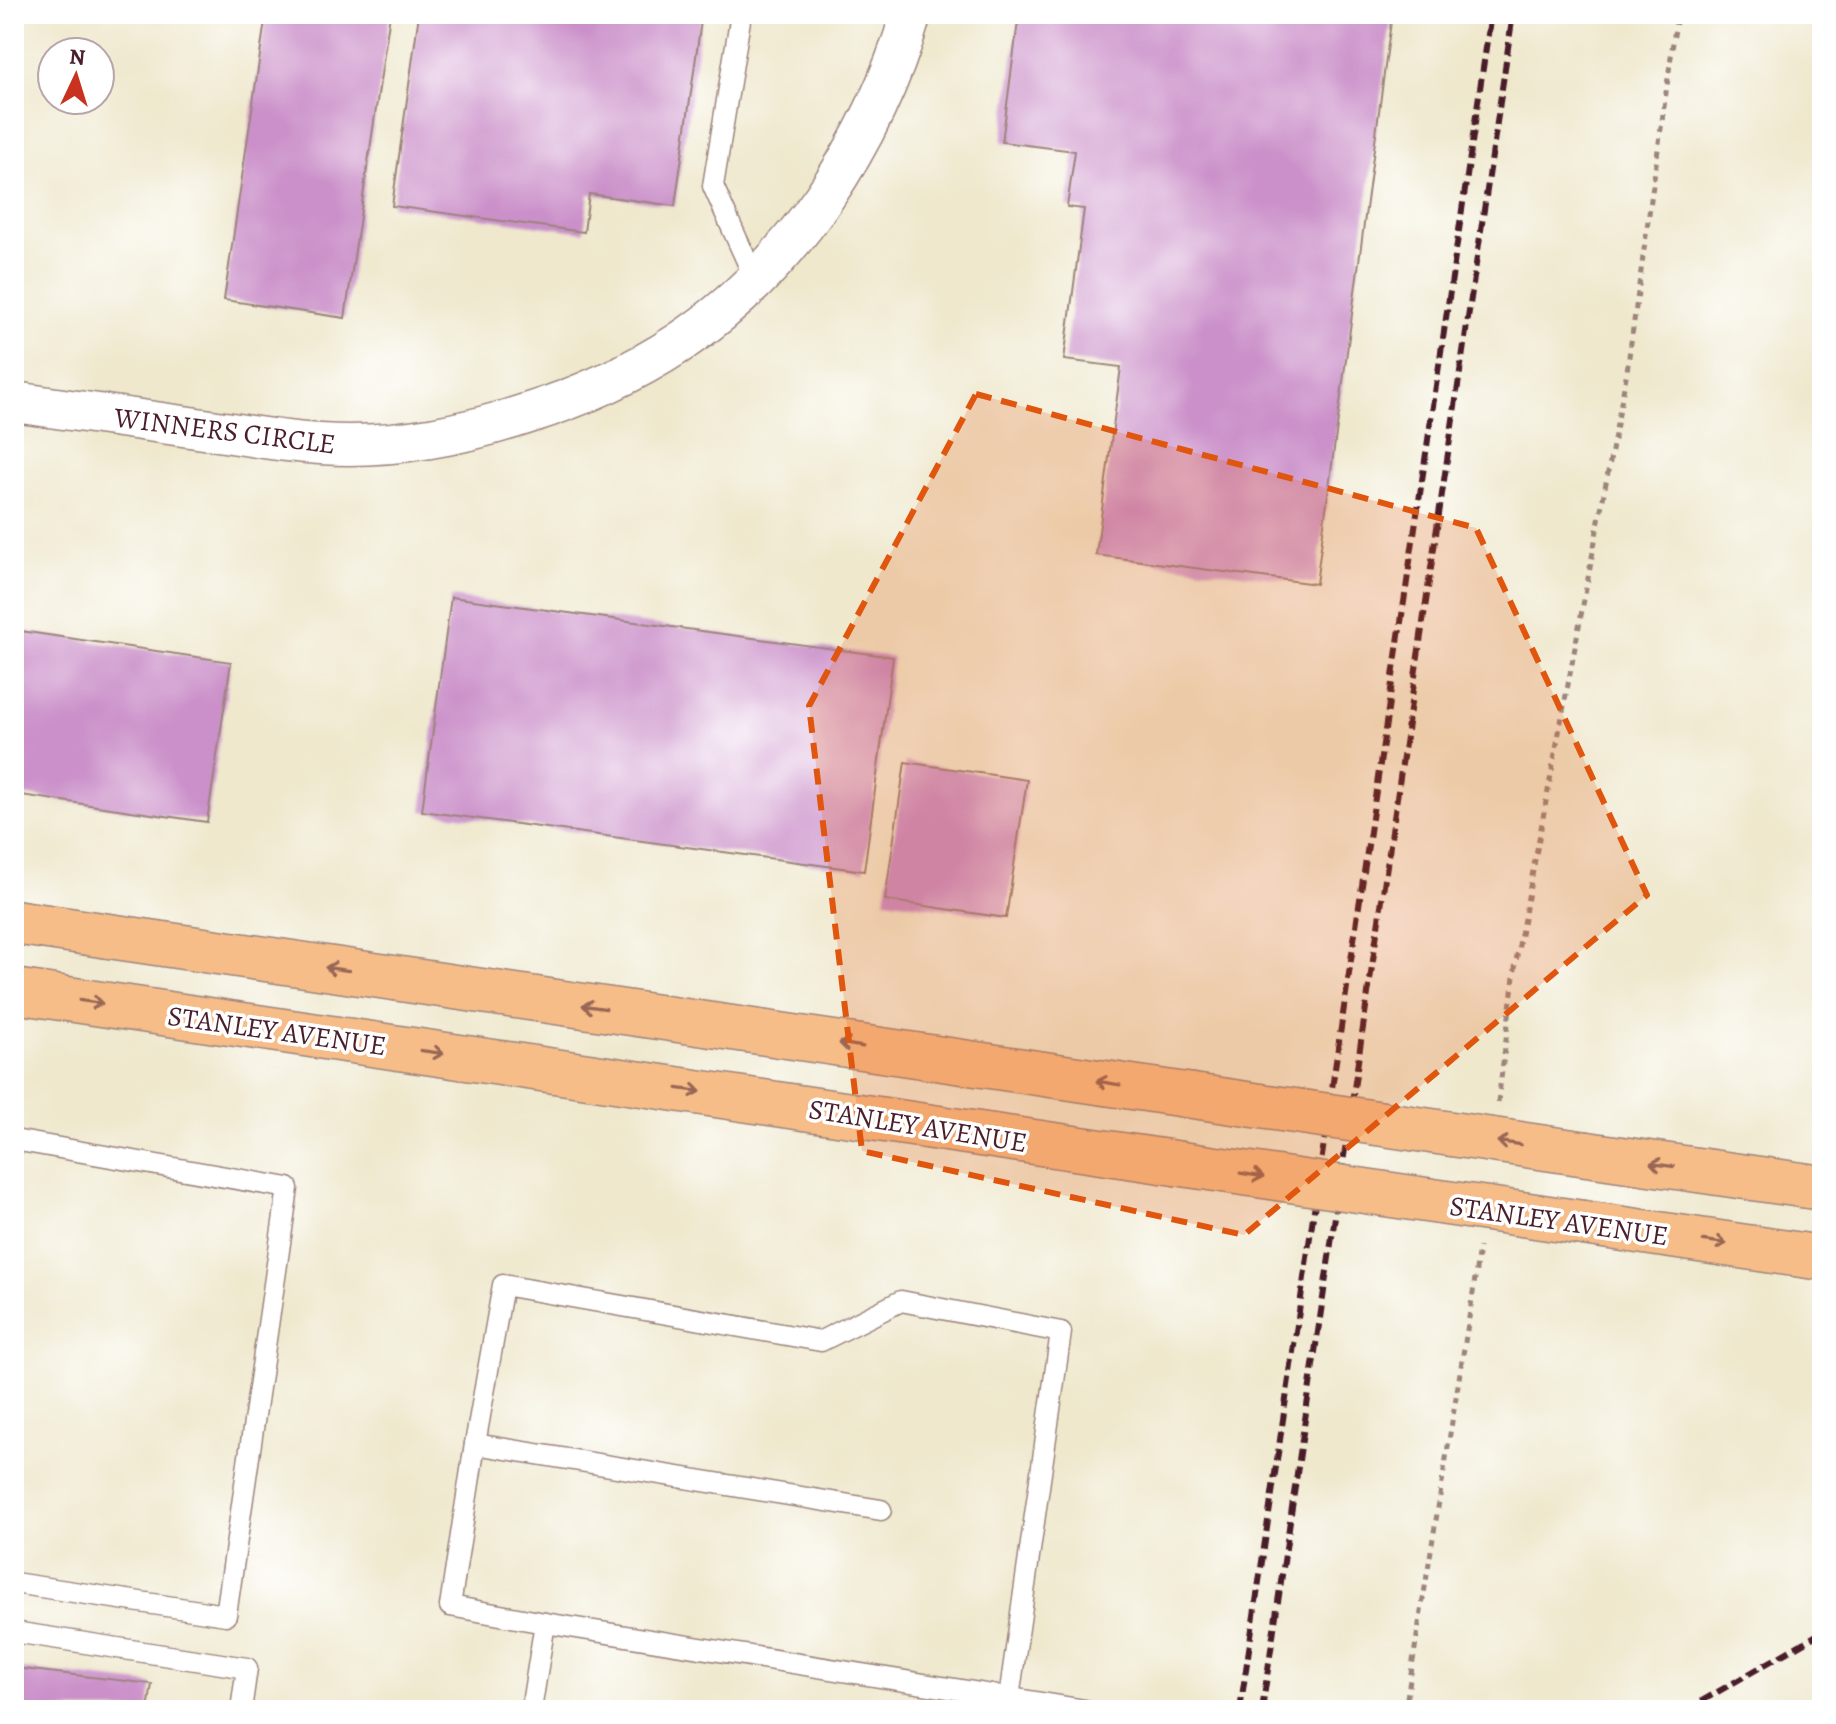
<svg xmlns="http://www.w3.org/2000/svg" width="1836" height="1724" font-family="Alegreya,serif">
<rect width="100%" height="100%" fill="#fff"/>
<filter id="ink" filterUnits="userSpaceOnUse"><feTurbulence type="fractalNoise" baseFrequency=".0125" numOctaves="2"/><feDisplacementMap in="SourceGraphic" scale="16" xChannelSelector="R" yChannelSelector="G"/><feConvolveMatrix kernelMatrix="1 2 1 2 8 2 1 2 1" color-interpolation-filters="sRGB"/></filter>
<filter id="wash" filterUnits="userSpaceOnUse"><feTurbulence type="fractalNoise" baseFrequency=".006" numOctaves="4" result="noise"/><feDisplacementMap in="SourceGraphic" scale="32" xChannelSelector="R" yChannelSelector="G"/><feGaussianBlur stdDeviation="1.8" result="paint"/><feColorMatrix in="noise" values="0 0 0 0 0 0 0 0 0 0 0 0 0 0 0 0 0 1.4 0 .05"/><feComposite in="paint" operator="in"/></filter>
<g filter="url(#wash)">
<rect width="100%" height="100%" fill="#efe8cd"/>
<g id="blocks">
<!-- building -->
<g fill="#cb90c9">
<path d="M266,14h124l-45,304 -121,-18z"/>
<path d="M419,14h283l-27,192 -86,-12 -5,38 -192,-26z"/>
<path d="M1019,14h373l-76,570 -220,-29 25,-188 -57,-7 20,-151 -17,-2 8,-56 -73,-9z"/>
<path d="M451,597l442,60 -29,214 -442,-60z"/>
<path d="M14,630l217,32 -24,160 -193,-28z"/>
<path d="M905,762l122,18 -21,138 -121,-18z"/>
<path d="M14,1668l138,16 -4,26h-134z"/>
</g>
</g>
</g>
<g filter="url(#ink)">
<use href="#blocks" fill-opacity="0" stroke="#9c847c" stroke-width="2"/>
<g fill="none" stroke-linecap="round" stroke-linejoin="round">
<!-- lane casing -->
<g stroke="#9c847c" stroke-width="23">
<g id="lane">
<path d="M741,14l-28,172 42,93"/>
<path d="M14,1140l274,48 -62,427 -212,-32"/>
<path d="M475,1444l28,-159 318,56 80,-40 160,31 -52,366"/>
<path d="M545,1623l-95,-17 25,-162 406,66"/>
<path d="M14,1632l233,36 -6,42"/>
<path d="M531,1710l14,-87 540,87"/>
</g>
</g>
<!-- street casing -->
<g stroke="#9c847c" stroke-width="43">
<path id="street" d="M14,402c66,9 131,19 197,28 46,7 92,15 138,15 62,0 119,-12 177,-31 54,-17 106,-40 153,-71 113,-75 195,-201 232,-329"/>
</g>
<!-- primary casing -->
<g stroke="#9c847c" stroke-width="47">
<g id="primary">
<path d="M14,922l1172,173"/>
<path d="M14,991l1161,172"/>
<path d="M1587,1154l235,34"/>
<path d="M1583,1223l239,35"/>
</g>
</g>
<!-- path -->
<g stroke="#9c847c" stroke-width="5" stroke-dasharray="6 6" stroke-linecap="butt">
<path d="M1498,1102l18,-141 111,-590 50,-357"/>
<path d="M1405,1710l68,-417 6,-46"/>
</g>
<!-- lane -->
<use href="#lane" stroke="#fff" stroke-width="20"/>
<!-- street -->
<use href="#street" stroke="#fff" stroke-width="40"/>
<!-- primary -->
<use href="#primary" stroke="#f7bd88" stroke-width="44"/>
<!-- rail -->
<g stroke="#4a1f2b" stroke-width="6" stroke-dasharray="12 6" stroke-linecap="butt">
<path d="M1240,1710l251,-1696"/>
<path d="M1262,1710l251,-1696"/>
<path d="M1686,1710l136,-78"/>
</g>
<!-- primary-bridge casing -->
<g stroke="#9c847c" stroke-width="47" stroke-linecap="butt">
<g id="primary-bridge">
<path d="M1186,1095l401,59"/>
<path d="M1175,1163l408,60"/>
</g>
</g>
<!-- primary-bridge -->
<use href="#primary-bridge" stroke="#f7bd88" stroke-width="44"/>
</g>
<!-- one-way arrows -->
<defs><path id="oneway-shaft" d="M-6 0H5M1.5-3L5.5 0L1.5 3" fill="none" stroke-width="1.6" stroke-linecap="round" stroke-linejoin="round" transform="scale(2)"/></defs>
<g stroke="#986655">
<use href="#oneway-shaft" transform="translate(337 969) rotate(-172)"/>
<use href="#oneway-shaft" transform="translate(91 1002) rotate(8)"/>
<use href="#oneway-shaft" transform="translate(594 1007) rotate(-172)"/>
<use href="#oneway-shaft" transform="translate(851 1045) rotate(-171)"/>
<use href="#oneway-shaft" transform="translate(432 1052) rotate(8)"/>
<use href="#oneway-shaft" transform="translate(1108 1083) rotate(-171)"/>
<use href="#oneway-shaft" transform="translate(689 1090) rotate(8)"/>
<use href="#oneway-shaft" transform="translate(1509 1143) rotate(-172)"/>
<use href="#oneway-shaft" transform="translate(1662 1165) rotate(-172)"/>
<use href="#oneway-shaft" transform="translate(1252 1175) rotate(9)"/>
<use href="#oneway-shaft" transform="translate(1715 1242) rotate(8)"/>
</g>
</g>
<!-- marked area -->
<path fill="#e0560e" fill-opacity="0.2" stroke="#e0560e" stroke-width="6" stroke-dasharray="16 10" stroke-linejoin="round" d="M976,394l500,134 171,367 -403,340 -382,-84 -53,-445z"/>
<g text-anchor="middle" stroke-width="7" stroke-linejoin="round" paint-order="stroke">
<!-- street labels -->
<g font-size="28" fill="#4a1f2b" stroke="#fff">
<text transform="translate(225 430) rotate(7)" y="10">WINNERS CIRCLE</text>
<text transform="translate(277 1030) rotate(8)" y="10">STANLEY AVENUE</text>
<text transform="translate(918 1125) rotate(9)" y="10">STANLEY AVENUE</text>
<text transform="translate(1559 1220) rotate(8)" y="10">STANLEY AVENUE</text>
</g>
</g>
<!-- margin -->
<rect width="1836" height="1724" fill="none" stroke="#fff" stroke-width="48"/>
<!-- north arrow -->
<g transform="translate(76 76) rotate(4)"><circle r="38" fill="#ffffff" stroke="#b7a5aa" stroke-width="2"/>
<path d="M0-6L14 30L0 20L-14 30Z" fill="#c8321e"/>
<text y="-12" font-size="22" font-weight="bold" text-anchor="middle" fill="#4a1f2b">N</text>
</g>
</svg>
